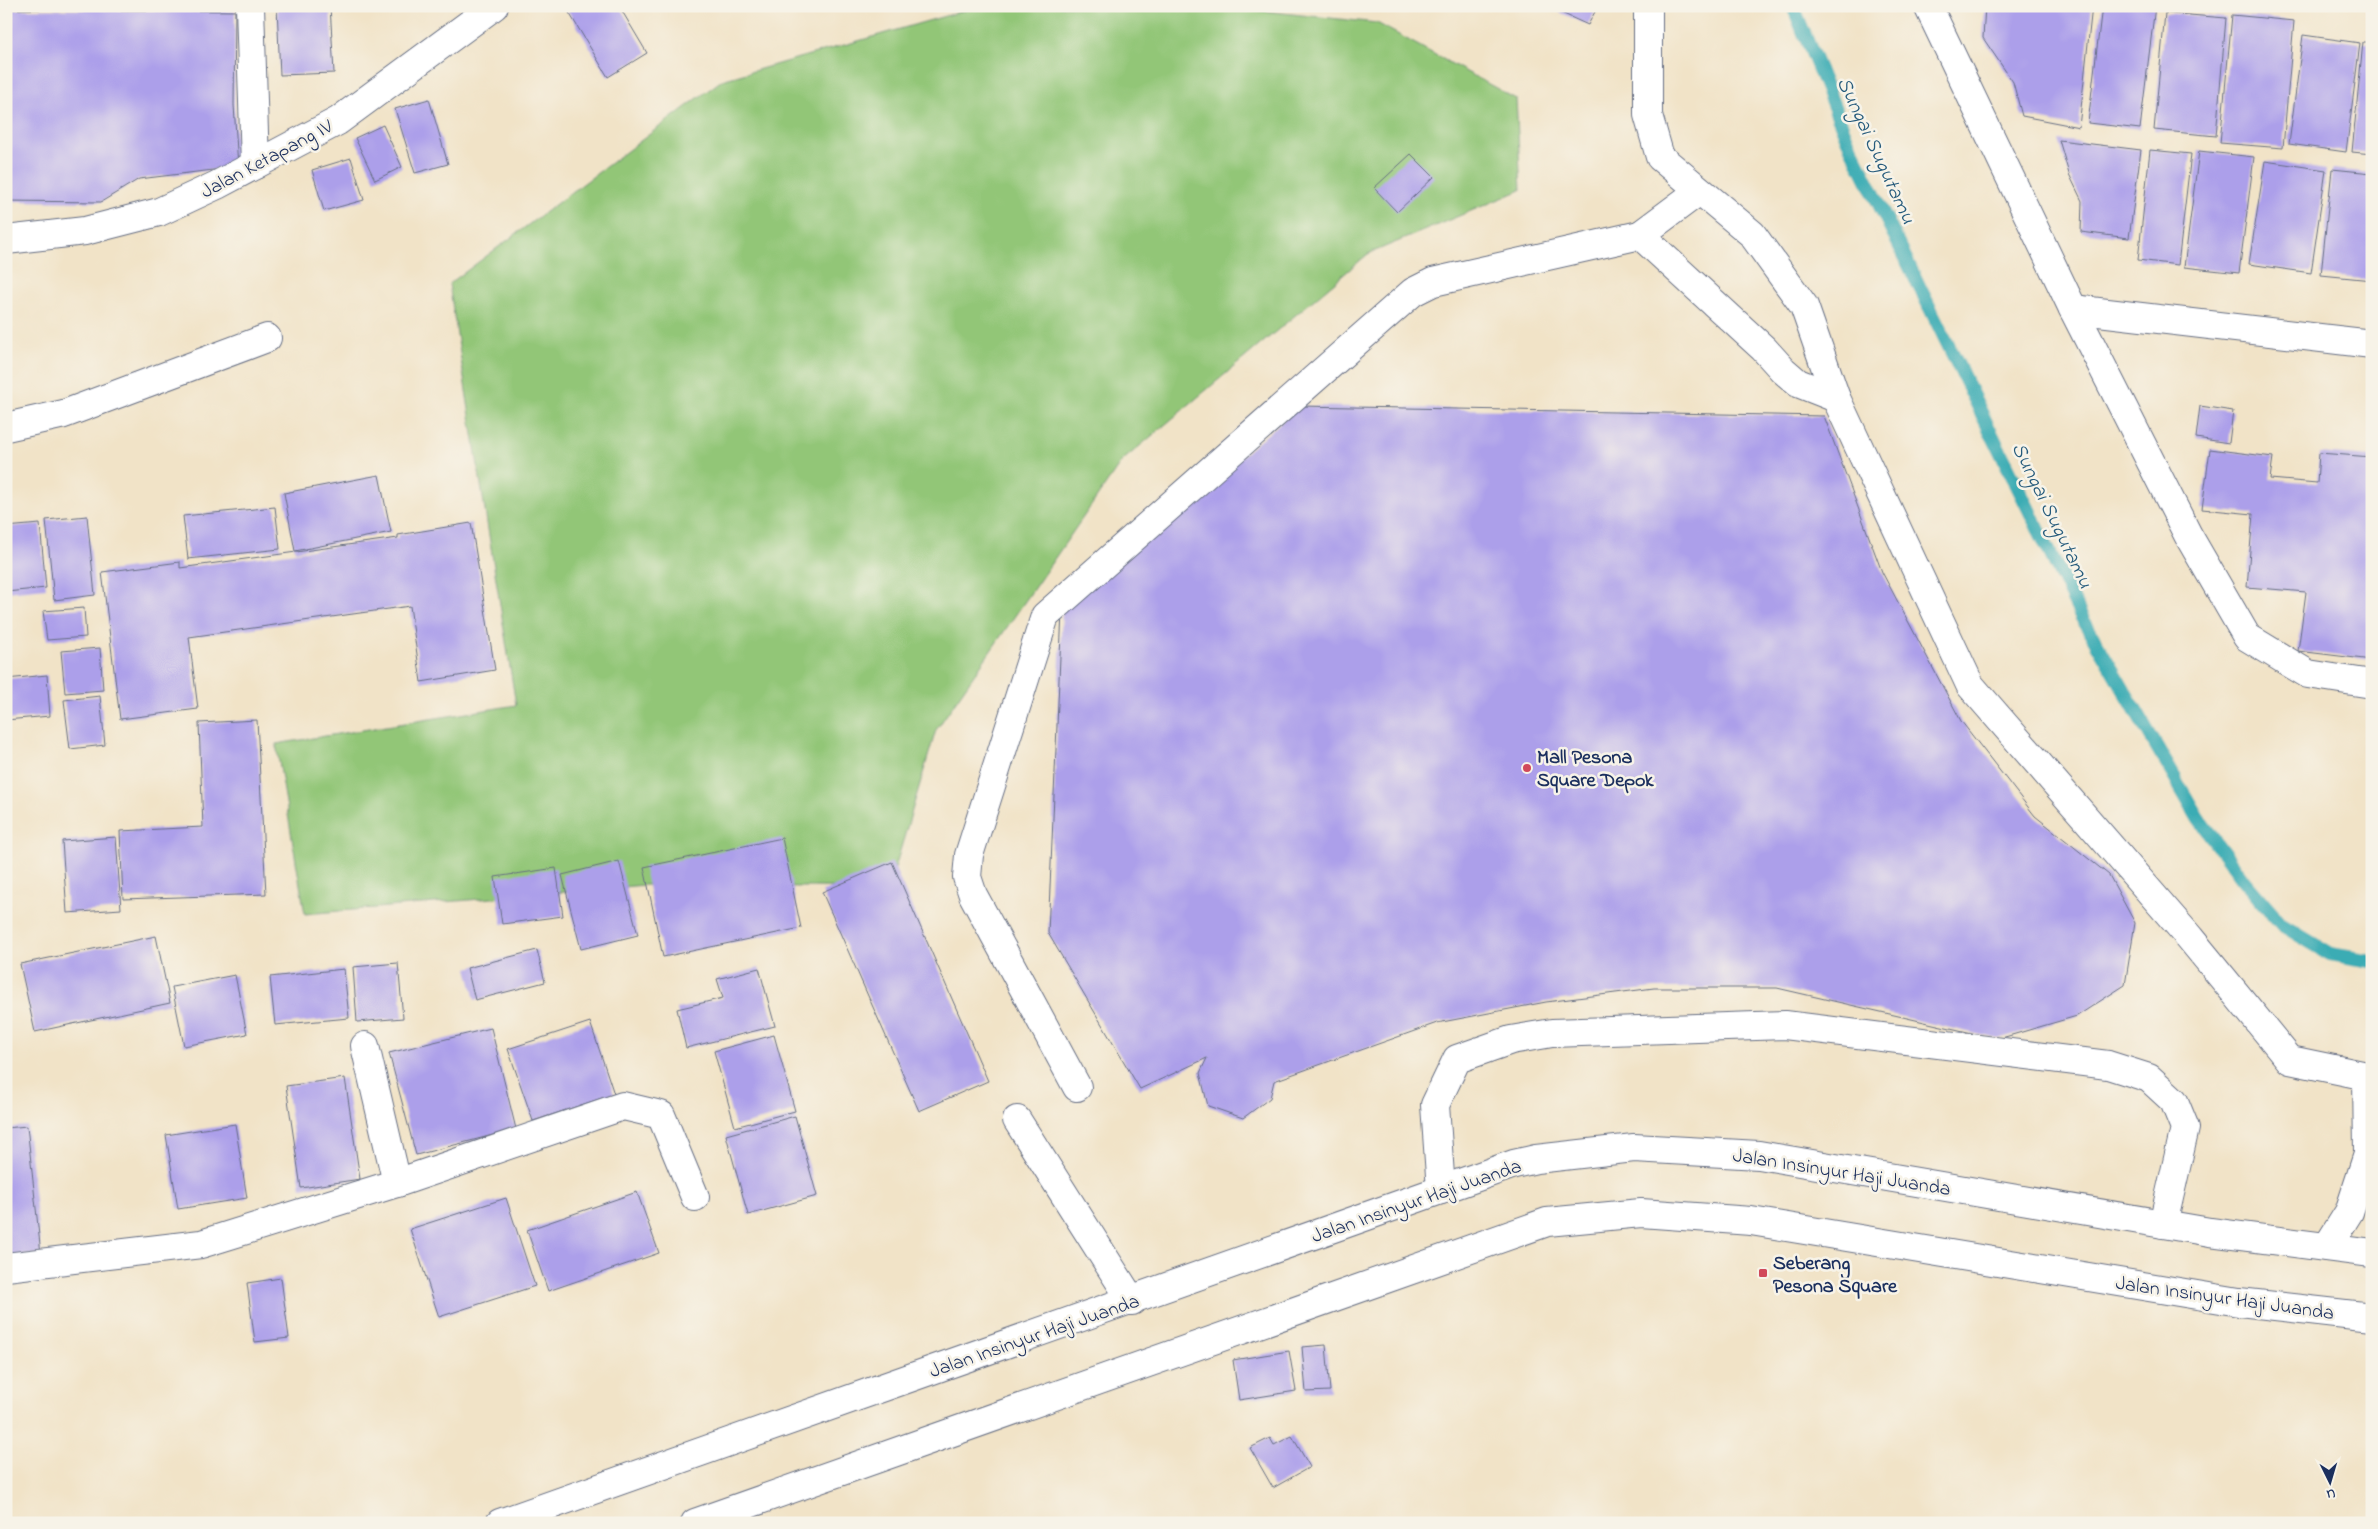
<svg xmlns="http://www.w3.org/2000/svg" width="2378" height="1529" font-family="'Indie Flower',sans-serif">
<rect width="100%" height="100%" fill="#f7f3e8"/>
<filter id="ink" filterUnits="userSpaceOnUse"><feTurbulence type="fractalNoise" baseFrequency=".02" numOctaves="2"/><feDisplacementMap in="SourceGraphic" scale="10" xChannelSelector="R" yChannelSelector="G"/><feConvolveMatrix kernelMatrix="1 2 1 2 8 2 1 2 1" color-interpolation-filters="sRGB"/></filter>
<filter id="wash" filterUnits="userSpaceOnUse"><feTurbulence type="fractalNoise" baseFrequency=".0096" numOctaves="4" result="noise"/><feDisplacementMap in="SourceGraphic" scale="20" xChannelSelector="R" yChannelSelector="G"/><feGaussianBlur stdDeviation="1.12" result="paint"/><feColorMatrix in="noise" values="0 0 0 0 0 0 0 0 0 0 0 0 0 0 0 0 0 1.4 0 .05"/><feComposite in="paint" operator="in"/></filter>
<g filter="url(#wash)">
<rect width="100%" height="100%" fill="#f1e3c7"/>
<!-- green -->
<path fill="#92c677" stroke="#567a6a" d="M980,6h237l160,17 139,76 5,91 -153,64 -246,207 -186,269 -47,158 -244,-3 -340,29 -29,-170 240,-39 -67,-421 273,-204z"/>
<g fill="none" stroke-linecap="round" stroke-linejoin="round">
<!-- stream -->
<path stroke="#3aacb4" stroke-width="14" d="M1793,6l55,135 233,475 117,202 46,63 38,44 48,29 42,7"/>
</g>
<g id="blocks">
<!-- building -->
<g fill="#ac9fea">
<path d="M277,6h53l4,67 -54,2z"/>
<path d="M565,6h54l28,47 -39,24z"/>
<path d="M1546,6h52l-10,19z"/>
<path d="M1985,6h107l-13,121 -57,-11 -9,-34 -30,-44z"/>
<path d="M2102,6h53l-15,123 -52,-6z"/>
<path d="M6,9l229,2 -1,94 4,62 -99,12 -38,23 -95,-1z"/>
<path d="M2165,13l61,5 -10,118 -62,-6z"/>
<path d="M2232,15l62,6 -11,127 -63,-5z"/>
<path d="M2303,35l57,8 -14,109 -57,-8z"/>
<path d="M2363,42h9v112l-20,-2z"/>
<path d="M429,99l19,65 -33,9 -20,-64z"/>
<path d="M383,125l19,42 -27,13 -20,-42z"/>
<path d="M2059,140l82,10 -12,88 -48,-6 1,-31 -13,-27z"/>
<path d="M2150,150l41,4 -13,111 -40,-5z"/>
<path d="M2199,151l55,6 -15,116 -55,-6z"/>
<path d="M1411,154l23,23 -37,35 -23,-24z"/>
<path d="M351,158l13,42 -40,11 -12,-41z"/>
<path d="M2265,161l61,9 -15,103 -62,-9z"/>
<path d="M2332,169l40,4v107l-51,-5z"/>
<path d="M1300,406l524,10 58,156 79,149 74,95 74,59 26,48 -10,62 -48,31 -79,23 -221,-51h-123l-108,14 -109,21 -163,58 -4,17 -27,20 -35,-12 -8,-33 7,-15 -67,31 -92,-156 14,-322z"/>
<path d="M2200,406l33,5 -4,32 -33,-5z"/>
<path d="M2210,449l63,8 -3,22 47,4 2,-30 53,4v203l-74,-9 8,-59 -59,-5 6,-73 -51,-5z"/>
<path d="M379,475l12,57 -96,19 -11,-58z"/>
<path d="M275,507l5,42 -92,10 -5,-43z"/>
<path d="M87,516l8,79 -41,5 -8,-80z"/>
<path d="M471,523l24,147 -74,12 -11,-76 -221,31 9,72 -78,10 -18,-147 78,-10v6l218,-30v-3z"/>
<path d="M40,524l6,64 -40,4v-65z"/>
<path d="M84,608l2,29 -39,3 -4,-29z"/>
<path d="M100,648l3,42 -38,3 -4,-42z"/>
<path d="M47,675l3,41 -44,4v-41z"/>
<path d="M100,696l5,49 -35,4 -6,-49z"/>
<path d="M257,720l9,174 -143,5 -3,-68 83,-4 -4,-104z"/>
<path d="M116,837l5,72 -54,4 -5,-72z"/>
<path d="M782,838l19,90 -138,29 -19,-90z"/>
<path d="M619,861l19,74 -57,14 -19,-74z"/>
<path d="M892,862l96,219 -69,30 -97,-219z"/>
<path d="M556,868l7,48 -61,8 -7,-47z"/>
<path d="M156,936l14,67 -135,29 -15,-68z"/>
<path d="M537,950l8,32 -70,18 -8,-32z"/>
<path d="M398,963l5,55 -46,4 -4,-55z"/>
<path d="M759,968l16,58 -89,22 -9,-39 46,-11 -6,-19z"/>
<path d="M344,969l5,49 -74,7 -5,-48z"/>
<path d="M235,975l12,59 -63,12 -12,-59z"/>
<path d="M590,1022l24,72 -81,27 -25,-72z"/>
<path d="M491,1028l25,101 -100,26 -27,-102z"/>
<path d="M774,1035l21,76 -60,16 -21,-76z"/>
<path d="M345,1078l15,101 -59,9 -15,-102z"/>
<path d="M795,1116l22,80 -69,19 -22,-80z"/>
<path d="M235,1124l12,74 -69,11 -12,-74z"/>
<path d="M27,1126l14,128 -35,3v-129z"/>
<path d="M637,1192l22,61 -111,38 -21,-61z"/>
<path d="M506,1198l29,88 -96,31 -29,-88z"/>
<path d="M281,1278l8,60 -34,4 -8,-59z"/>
<path d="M1326,1345l4,46 -24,1 -4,-45z"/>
<path d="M1289,1351l7,40 -57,9 -6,-40z"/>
<path d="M1292,1436l18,31 -37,21 -23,-40 20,-10 4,7z"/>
</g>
</g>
</g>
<g filter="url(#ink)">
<use href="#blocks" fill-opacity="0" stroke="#666e83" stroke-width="1"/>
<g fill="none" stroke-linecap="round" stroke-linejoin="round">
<!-- minor casing -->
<g stroke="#666e83" stroke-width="30">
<g id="minor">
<path d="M250,6l5,159"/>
<path d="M1648,6v109l12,42 92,77 52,72 32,92 134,287 220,253 100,122 77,16 5,-1"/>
<path d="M1928,6l145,303 115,226 59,102 61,37 64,10"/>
<path d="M1640,235l59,-44"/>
<path d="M6,240l79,-9 74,-19 58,-27 121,-64 156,-115"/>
<path d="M2073,309l299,35"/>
<path d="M6,427l58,-13 203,-76"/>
<path d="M365,1046l32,137"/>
<path d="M1077,1087l-104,-192 -6,-18 2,-22 76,-239 368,-324 20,-10 207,-47 124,114 19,21 15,13 38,15"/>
<path d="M1017,1120l115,181"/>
<path d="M1441,1190l-6,-85 22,-46 54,-19 41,-7 233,-8 323,40 41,13 25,23 11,27 -22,96"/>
<path d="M2327,1247l22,-35 19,-58 -1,-78"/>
<path d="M6,1267l195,-23 196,-61 226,-77 38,9 34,82"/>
</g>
</g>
<!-- highway casing -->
<g stroke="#666e83" stroke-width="30">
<g id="highway">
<path d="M500,1523l1014,-359 22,-5 98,-11 125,7 451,77 162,21"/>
<path d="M695,1523l852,-301 94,-9 110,8 488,81 133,15"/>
</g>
</g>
<!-- minor -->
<use href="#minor" stroke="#fff" stroke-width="28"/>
<!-- highway -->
<use href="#highway" stroke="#fff" stroke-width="28"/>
</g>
</g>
<!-- markers -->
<g fill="#d1495b" stroke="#f7f3e8" stroke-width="2">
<circle cx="1527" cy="768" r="5"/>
<rect x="1758" y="1268" width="10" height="10" rx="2.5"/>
</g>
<g text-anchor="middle" stroke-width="5" stroke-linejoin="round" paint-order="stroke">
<!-- street labels -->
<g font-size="20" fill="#1b2f5e" stroke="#f7f3e8">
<text transform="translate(266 158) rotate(-28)" y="7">Jalan Ketapang IV</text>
<text transform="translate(1842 1171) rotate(9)" y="7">Jalan Insinyur Haji Juanda</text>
<text transform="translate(1416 1200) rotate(-19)" y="7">Jalan Insinyur Haji Juanda</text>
<text transform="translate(2225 1297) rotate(8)" y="7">Jalan Insinyur Haji Juanda</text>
<text transform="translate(1034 1335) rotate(-19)" y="7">Jalan Insinyur Haji Juanda</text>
</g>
<!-- poi labels -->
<g font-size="20" font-weight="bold" fill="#1b2f5e" stroke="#f7f3e8" text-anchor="start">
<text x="1537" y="763">Mall Pesona<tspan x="1537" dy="23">Square Depok</tspan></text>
<text x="1773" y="1269">Seberang<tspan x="1773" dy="23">Pesona Square</tspan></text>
</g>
<!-- water labels -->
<g font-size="21" font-style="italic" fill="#265b7c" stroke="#f7f3e8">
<text transform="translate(1877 150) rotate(65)" y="7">Sungai Sugutamu</text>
<text transform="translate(2053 515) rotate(64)" y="7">Sungai Sugutamu</text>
</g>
</g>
<!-- margin -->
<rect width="2378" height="1529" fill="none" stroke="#f7f3e8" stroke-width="25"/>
<!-- north arrow -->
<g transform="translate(2330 1482) rotate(175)" stroke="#f7f3e8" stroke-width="4" paint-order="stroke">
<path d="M0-4L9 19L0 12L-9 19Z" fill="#1b2f5e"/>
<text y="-8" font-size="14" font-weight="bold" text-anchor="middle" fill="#1b2f5e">U</text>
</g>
</svg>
